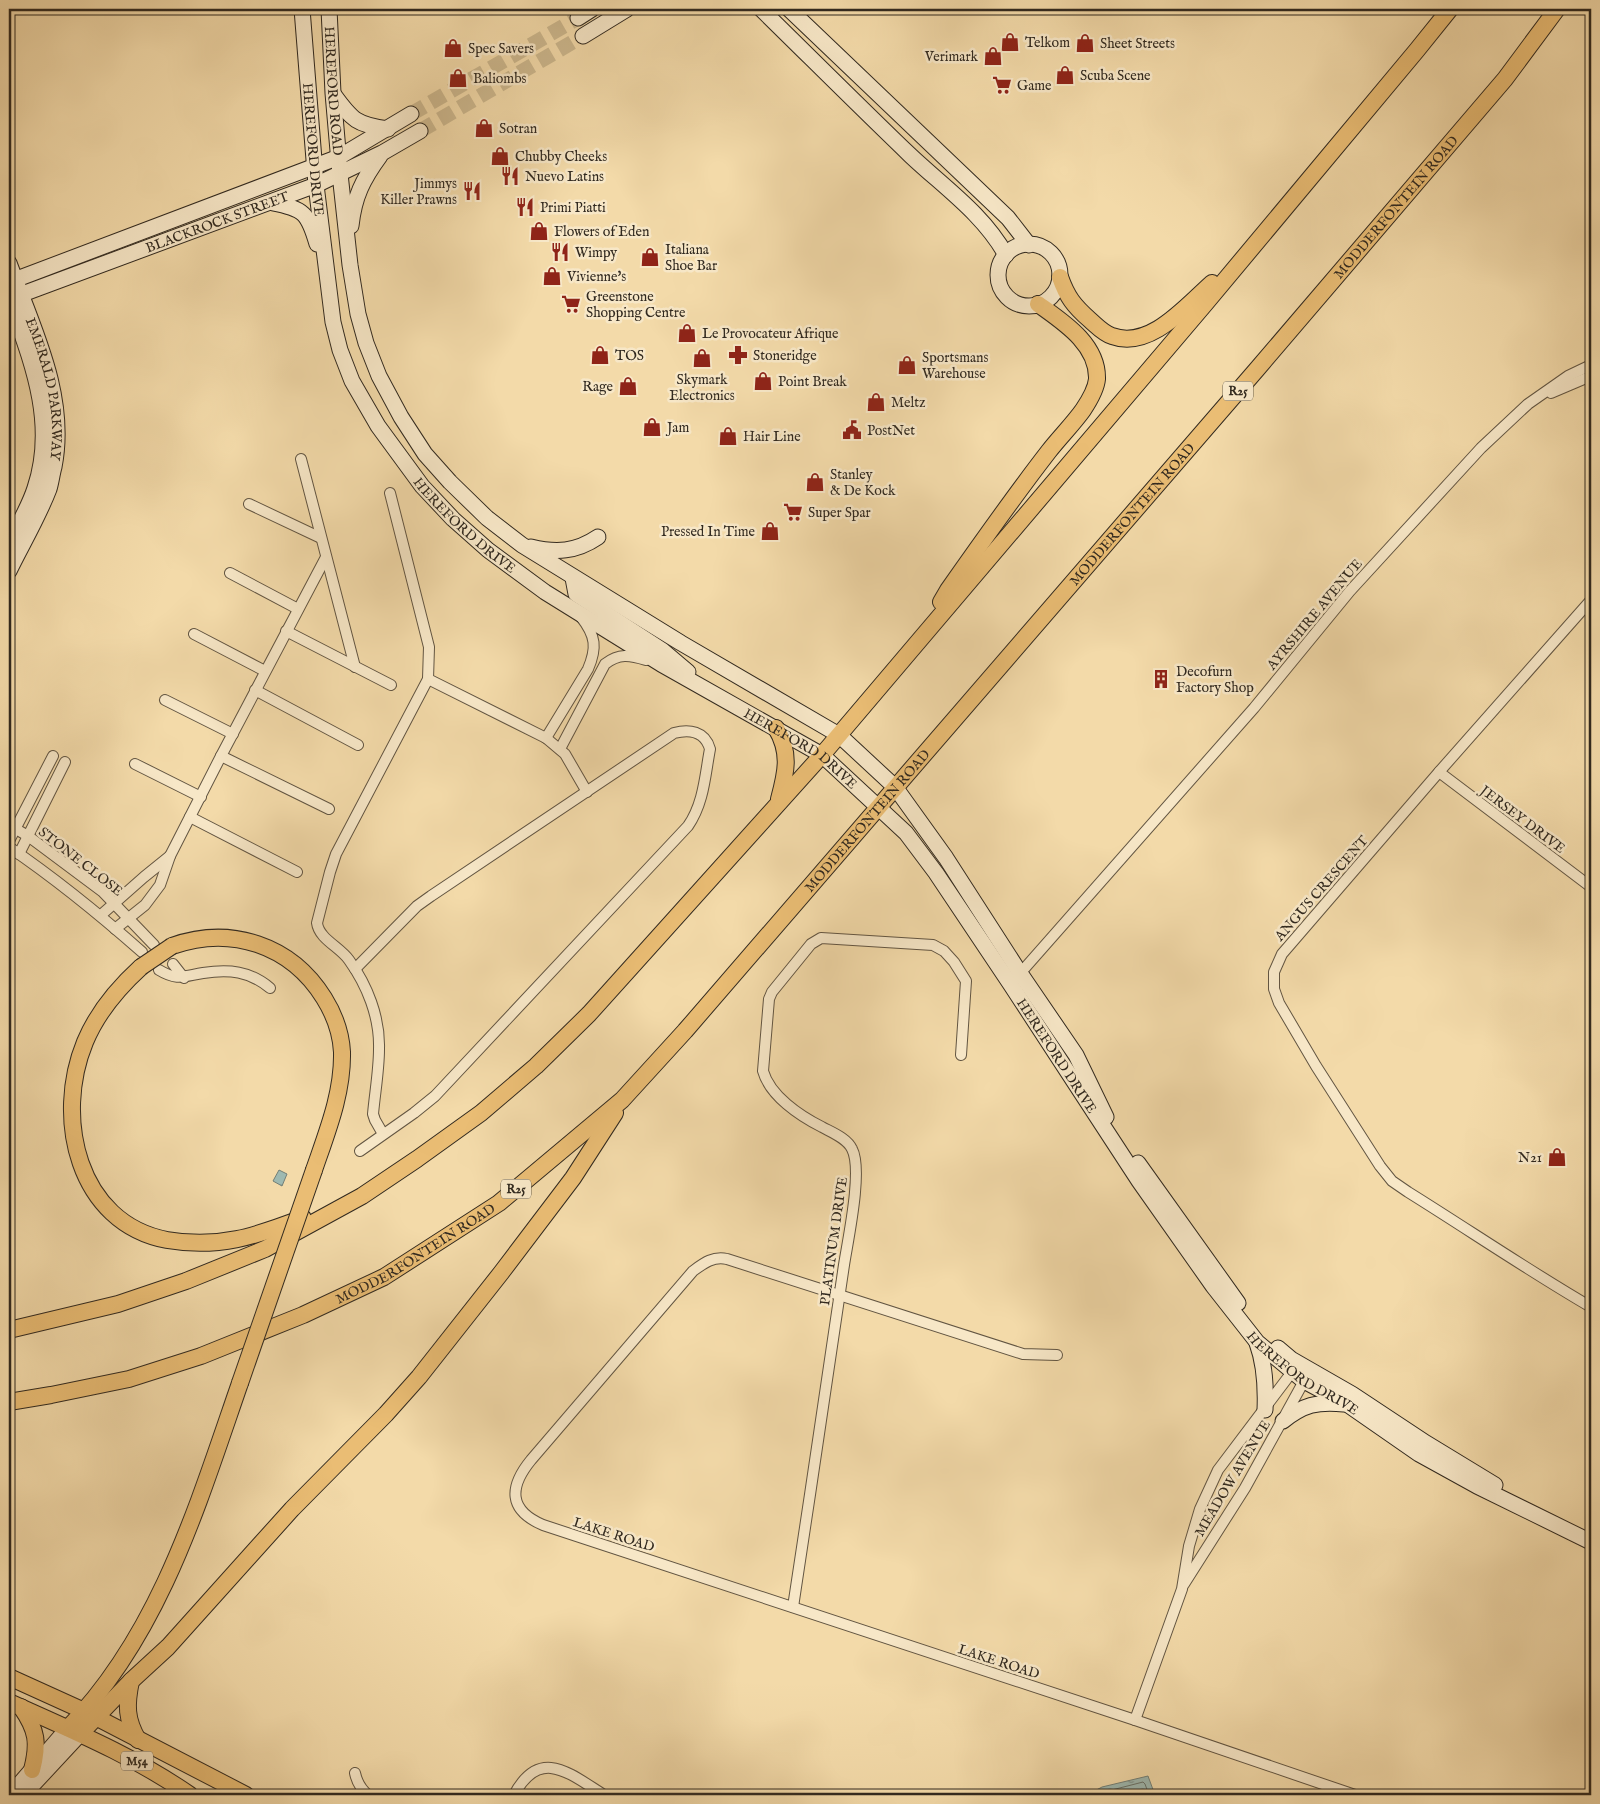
<svg xmlns="http://www.w3.org/2000/svg" width="1600" height="1804" font-family="'IM FELL English',serif">
<defs>
<pattern id="water-ripples" width="26" height="14" patternUnits="userSpaceOnUse" patternTransform="scale(1.25)"><rect width="26" height="14" fill="#9eb9b1"/><path d="M2 4q2-2 4 0t4 0M15 11q2-2 4 0t4 0" fill="none" stroke="#81968f"/></pattern>
</defs>
<rect width="100%" height="100%" fill="#f3daa9"/>
<filter id="stains"><feTurbulence type="fractalNoise" baseFrequency=".004" numOctaves="4"/><feColorMatrix values="0 0 0 0 .2 0 0 0 0 .09 0 0 0 0 .02 0 0 0 .5 -.17"/></filter>
<radialGradient id="worn" r=".72"><stop offset=".6" stop-color="#630" stop-opacity="0"/><stop offset="1" stop-color="#630" stop-opacity=".3"/></radialGradient>
<!-- water -->
<g fill="url(#water-ripples)" stroke="#727f77">
<path d="M279,1170l8,4 -5,12 -9,-5z"/>
<path d="M1148,1776l7,19h-68l15,-8z"/>
</g>
<g fill="none" stroke-linecap="round" stroke-linejoin="round">
<!-- shore -->
<path stroke="#687168" stroke-width="1" d="M1098,1795l6,-3 39,-10 2,2 4,11"/>
<!-- secondary-tunnel -->
<g stroke="#ccb78d" stroke-width="15" stroke-dasharray="15 8" stroke-linecap="butt">
<path d="M411,114l167,-96"/>
<path d="M420,131l163,-95"/>
</g>
<!-- street casing -->
<g stroke="#625542" stroke-width="12">
<g id="street">
<path d="M1551,393l40,-17"/>
<path d="M301,459l54,208"/>
<path d="M249,504l72,34"/>
<path d="M230,573l68,36"/>
<path d="M1591,600l-152,172 -157,182 -8,18v17l5,14 37,63 64,100 12,15 16,11c61,38 121,79 183,115"/>
<path d="M286,631l105,54"/>
<path d="M194,634l71,37"/>
<path d="M428,679l118,59 19,16 22,38"/>
<path d="M255,690l103,55"/>
<path d="M165,700l68,34"/>
<path d="M546,738l42,-69c9,-21 8,-33 -7,-52"/>
<path d="M560,749l45,-85c14,-11 25,-9 41,-4"/>
<path d="M221,756l108,53"/>
<path d="M135,764l66,33"/>
<path d="M1439,772l152,115"/>
<path d="M190,817l107,55"/>
<path d="M9,825l19,11 75,56 51,53"/>
<path d="M9,841l44,-85"/>
<path d="M9,847c47,32 90,67 133,105"/>
<path d="M19,854l46,-92"/>
<path d="M101,915l43,-38 26,-21"/>
<path d="M115,929l30,-24 15,-20 10,-29 51,-100 105,-199"/>
<path d="M173,964l11,14"/>
<path d="M355,969l62,-63 14,-10 243,-163c15,-4 31,-2 36,16 -5,26 -6,54 -22,77l-253,270 -21,17 -54,38"/>
<path d="M159,970c18,11 25,6 44,3 26,-4 47,-2 67,15"/>
<path d="M1016,978l238,-270 96,-117 131,-143 47,-44 40,-28 23,-11"/>
<path d="M383,1134l-8,-14 -2,-6c2,-22 6,-44 6,-65 1,-32 -12,-64 -30,-89 -9,-13 -30,-21 -32,-37l13,-51 6,-18 92,-175 1,-32 -39,-154"/>
<path d="M1057,1355l-34,-1 -296,-95c-14,-3 -23,4 -34,12l-162,189c-22,27 -23,50 12,65l592,195 220,75"/>
<path d="M1184,1584l61,-96 59,-107"/>
<path d="M793,1607c17,-114 35,-228 51,-342 4,-26 19,-95 8,-116 -5,-11 -21,-17 -30,-22 -22,-11 -52,-31 -59,-56l6,-72 3,-7 39,-48 10,-6 112,7 11,6 10,11 12,19 -5,74"/>
<path d="M1135,1720l47,-131 7,-43 11,-37 18,-39 74,-98"/>
<path d="M355,1773c2,10 6,16 13,22"/>
<path d="M514,1795c26,-49 56,-21 90,0"/>
</g>
</g>
<!-- secondary casing -->
<g stroke="#31291f" stroke-width="17">
<g id="secondary">
<path id="s1" d="M302,9l14,176 17,137 7,28 12,31 26,45 44,60 31,33 35,31 57,42 116,72 161,91 84,78 30,40 75,112 128,196 74,105 44,56 47,39 43,23 72,50 58,32 114,56"/>
<path id="s2" d="M329,9l4,84 7,81 10,91 8,49 8,29 13,33 22,41 24,37 25,28 37,36 35,27 159,98 158,92 56,52 51,71 74,115 56,82 30,62"/>
<path d="M761,9c50,49 99,98 150,147 34,32 72,58 95,99"/>
<path d="M789,9l219,209 21,27"/>
<path d="M578,18l14,-9"/>
<path d="M583,36l44,-27"/>
<path d="M334,95c18,25 23,30 54,34"/>
<path d="M273,203c31,6 35,10 44,41"/>
<path d="M351,226c3,-29 12,-47 29,-70"/>
<circle cx="1029" cy="275" r="31"/>
<path id="s3" d="M9,263c24,65 59,133 45,204 -2,7 -3,16 -5,22 -11,29 -27,55 -40,82"/>
<path d="M9,282l330,-125 72,-43"/>
<path d="M9,298c22,62 48,124 26,190 -6,19 -17,37 -26,55"/>
<path id="s4" d="M9,299l307,-114 66,-32 38,-22"/>
<path d="M531,547c25,6 45,5 67,-10"/>
<path d="M573,578l3,16 86,56 26,22"/>
<path d="M1138,1163l100,140"/>
<path d="M1257,1343c8,22 9,43 8,67"/>
<path d="M1278,1348l13,11 61,35 74,49 69,42"/>
<path d="M1283,1421c20,-16 34,-20 61,-17"/>
<path d="M27,1791l54,-58"/>
<path d="M10,1795l58,-67"/>
</g>
</g>
<!-- primary casing -->
<g stroke="#31291f" stroke-width="18">
<g id="primary">
<path d="M1060,277c7,20 14,29 30,43 7,6 13,13 22,16 38,14 74,-30 100,-53"/>
<path d="M941,602l7,-12c33,-47 66,-94 101,-139 11,-14 24,-27 34,-41 6,-9 13,-20 14,-31 1,-35 -34,-57 -59,-75"/>
<path d="M776,728c15,25 10,45 3,71"/>
<path d="M172,946c59,-21 119,-1 152,52 10,16 17,35 18,54 1,41 -15,80 -28,118"/>
<path d="M141,967c-23,21 -44,46 -56,75 -31,75 -8,181 82,198 52,9 89,-4 136,-22"/>
<path d="M9,1330l109,-26 68,-23 79,-32 97,-53 55,-37 64,-46 55,-47 53,-52 233,-259 383,-451 212,-254 33,-41"/>
<path id="s5" d="M9,1402l42,-7 78,-16 72,-23 102,-41 81,-38 115,-74 123,-103 63,-69 573,-663 247,-289 52,-70"/>
<path d="M9,1677l75,34 162,84"/>
<path d="M131,1681c-5,24 -5,38 7,59"/>
<path d="M9,1702c62,28 125,54 181,93"/>
<path d="M21,1707c16,23 18,36 11,63"/>
<path d="M68,1728c92,-94 130,-224 172,-345"/>
<path d="M81,1733l50,-52 37,-34 124,-138 94,-95 33,-37 82,-104 72,-95 42,-65"/>
</g>
</g>
<!-- street -->
<use href="#street" stroke="#f7e7c7" stroke-width="10"/>
<!-- secondary -->
<use href="#secondary" stroke="#f7e7c7" stroke-width="15"/>
<!-- primary -->
<use href="#primary" stroke="#eabd74" stroke-width="16"/>
<!-- primary-bridge casing -->
<g stroke="#31291f" stroke-width="18" stroke-linecap="butt">
<g id="primary-bridge">
<path d="M141,967l31,-21"/>
<path d="M240,1383l74,-213"/>
</g>
</g>
<!-- primary-bridge -->
<use href="#primary-bridge" stroke="#eabd74" stroke-width="16"/>
</g>
<!-- icons -->
<defs>
<g id="shop-bare" transform="scale(1.5)"><path d="M-5-2.5h2.3a2.7 3.5 0 0 1 5.4 0H5L5.5 6h-11ZM-1.5-2.5h3a1.5 2.3 0 0 0-3 0Z" fill="#8f2418" stroke="#f7e7c7" stroke-width="2.5" paint-order="stroke"/></g>
<g id="supermarket-bare" transform="scale(1.5)"><path d="M-6-5.5h2.5l.6 2H6L4.5 2H-2.5L-4.4-4H-6ZM-1.5 3.2a1.3 1.3 0 1 0 .1 0ZM3 3.2a1.3 1.3 0 1 0 .1 0Z" fill="#8f2418" stroke="#f7e7c7" stroke-width="2.5" paint-order="stroke"/></g>
<g id="restaurant-bare" transform="scale(1.5)"><path d="M-5-6h1v4h1v-4h1v4h1v-4h1v5L-1.5 .5V6h-2V.5L-5-1ZM5-6V6H3V1.5H1.5Q1.5-4 5-6Z" fill="#8f2418" stroke="#f7e7c7" stroke-width="2.5" paint-order="stroke"/></g>
<g id="pharmacy-bare" transform="scale(1.5)"><path d="M-2-6h4v4h4v4h-4v4h-4v-4h-4v-4h4Z" fill="#8f2418" stroke="#f7e7c7" stroke-width="2.5" paint-order="stroke"/></g>
<g id="civic-bare" transform="scale(1.5)"><path d="M-.6-6.5H3V-4.5H.6V-3L4-1V1h2V6H-6V1h2V-1L-.6-3ZM-1.2 2.5V6h2.4V2.5Z" fill="#8f2418" stroke="#f7e7c7" stroke-width="2.5" paint-order="stroke"/></g>
<g id="building-bare" transform="scale(1.5)"><path d="M-4-6H4V6H1V3H-1V6H-4ZM-2.5-4.3h1.7v1.8h-1.7ZM.8-4.3h1.7v1.8H.8ZM-2.5-1h1.7V.8h-1.7ZM.8-1h1.7V.8H.8Z" fill="#8f2418" stroke="#f7e7c7" stroke-width="2.5" paint-order="stroke"/></g>
</defs>
<g fill-rule="evenodd">
<use href="#shop-bare" x="1010" y="42"/>
<use href="#shop-bare" x="1085" y="43"/>
<use href="#shop-bare" x="453" y="48"/>
<use href="#shop-bare" x="993" y="56"/>
<use href="#shop-bare" x="1065" y="75"/>
<use href="#shop-bare" x="458" y="78"/>
<use href="#supermarket-bare" x="1002" y="85"/>
<use href="#shop-bare" x="484" y="128"/>
<use href="#shop-bare" x="500" y="156"/>
<use href="#restaurant-bare" x="510" y="176"/>
<use href="#restaurant-bare" x="472" y="191"/>
<use href="#restaurant-bare" x="525" y="207"/>
<use href="#shop-bare" x="539" y="231"/>
<use href="#restaurant-bare" x="560" y="252"/>
<use href="#shop-bare" x="650" y="257"/>
<use href="#shop-bare" x="552" y="276"/>
<use href="#supermarket-bare" x="571" y="304"/>
<use href="#shop-bare" x="687" y="333"/>
<use href="#shop-bare" x="600" y="355"/>
<use href="#pharmacy-bare" x="738" y="355"/>
<use href="#shop-bare" x="702" y="358"/>
<use href="#shop-bare" x="907" y="365"/>
<use href="#shop-bare" x="763" y="381"/>
<use href="#shop-bare" x="628" y="386"/>
<use href="#shop-bare" x="876" y="402"/>
<use href="#shop-bare" x="652" y="427"/>
<use href="#civic-bare" x="852" y="430"/>
<use href="#shop-bare" x="728" y="436"/>
<use href="#shop-bare" x="815" y="482"/>
<use href="#supermarket-bare" x="793" y="512"/>
<use href="#shop-bare" x="770" y="531"/>
<use href="#building-bare" x="1161" y="679"/>
<use href="#shop-bare" x="1557" y="1157"/>
</g>
<g text-anchor="middle" stroke-width="5" stroke-linejoin="round" paint-order="stroke">
<!-- shield labels -->
<g fill="#f7e7c7" stroke="#6c6251" stroke-width="1">
<rect x="1223" y="381.5" width="30" height="19" rx="4"/>
<rect x="501" y="1179.5" width="30" height="19" rx="4"/>
<rect x="121" y="1751.5" width="32" height="19" rx="4"/>
</g>
<g font-size="12" font-weight="bold" fill="#31291f">
<text x="1238" y="395">R25</text>
<text x="516" y="1193">R25</text>
<text x="137" y="1765">M54</text>
</g>
<!-- poi labels -->
<g font-size="14" fill="#31291f" stroke="#f7e7c7" text-anchor="start">
<text x="1025" y="47">Telkom</text>
<text x="1100" y="48">Sheet Streets</text>
<text x="468" y="53">Spec Savers</text>
<text x="978" y="61" text-anchor="end">Verimark</text>
<text x="1080" y="80">Scuba Scene</text>
<text x="473" y="83">Baliombs</text>
<text x="1017" y="90">Game</text>
<text x="499" y="133">Sotran</text>
<text x="515" y="161">Chubby Cheeks</text>
<text x="525" y="181">Nuevo Latins</text>
<text x="457" y="188" text-anchor="end">Jimmys<tspan x="457" dy="16">Killer Prawns</tspan></text>
<text x="540" y="212">Primi Piatti</text>
<text x="554" y="236">Flowers of Eden</text>
<text x="665" y="254">Italiana<tspan x="665" dy="16">Shoe Bar</tspan></text>
<text x="575" y="257">Wimpy</text>
<text x="567" y="281">Vivienne's</text>
<text x="586" y="301">Greenstone<tspan x="586" dy="16">Shopping Centre</tspan></text>
<text x="702" y="338">Le Provocateur Afrique</text>
<text x="615" y="360">TOS</text>
<text x="753" y="360">Stoneridge</text>
<text x="922" y="362">Sportsmans<tspan x="922" dy="16">Warehouse</tspan></text>
<text x="702" y="384" text-anchor="middle">Skymark<tspan x="702" dy="16">Electronics</tspan></text>
<text x="778" y="386">Point Break</text>
<text x="613" y="391" text-anchor="end">Rage</text>
<text x="891" y="407">Meltz</text>
<text x="667" y="432">Jam</text>
<text x="867" y="435">PostNet</text>
<text x="743" y="441">Hair Line</text>
<text x="830" y="479">Stanley<tspan x="830" dy="16">&amp; De Kock</tspan></text>
<text x="808" y="517">Super Spar</text>
<text x="755" y="536" text-anchor="end">Pressed In Time</text>
<text x="1176" y="676">Decofurn<tspan x="1176" dy="16">Factory Shop</tspan></text>
<text x="1542" y="1162" text-anchor="end">N21</text>
</g>
<!-- street labels -->
<g font-size="14" fill="#31291f" stroke="#f7e7c7">
<text dy="5" stroke="none"><textPath href="#s2" startOffset="82">HEREFORD ROAD</textPath></text>
<text dy="5" stroke="none"><textPath href="#s1" startOffset="141">HEREFORD DRIVE</textPath></text>
<text dy="5" stroke="none"><textPath href="#s5" startOffset="1876">MODDERFONTEIN ROAD</textPath></text>
<text dy="5" stroke="none"><textPath href="#s4" startOffset="222">BLACKROCK STREET</textPath></text>
<text dy="5" stroke="none"><textPath href="#s3" startOffset="132">EMERALD PARKWAY</textPath></text>
<text dy="5" stroke="none"><textPath href="#s5" startOffset="1471">MODDERFONTEIN ROAD</textPath></text>
<text dy="5" stroke="none"><textPath href="#s1" startOffset="561">HEREFORD DRIVE</textPath></text>
<text transform="translate(1314 614) rotate(-50)" y="5">AYRSHIRE AVENUE</text>
<text dy="5" stroke="none"><textPath href="#s1" startOffset="966">HEREFORD DRIVE</textPath></text>
<text transform="translate(1523 819) rotate(37)" y="5">JERSEY DRIVE</text>
<text dy="5" stroke="none"><textPath href="#s5" startOffset="1066">MODDERFONTEIN ROAD</textPath></text>
<text transform="translate(81 861) rotate(38)" y="5">STONE CLOSE</text>
<text transform="translate(1321 888) rotate(-49)" y="5">ANGUS CRESCENT</text>
<text dy="5" stroke="none"><textPath href="#s1" startOffset="1371">HEREFORD DRIVE</textPath></text>
<text transform="translate(833 1241) rotate(-82)" y="5">PLATINUM DRIVE</text>
<text dy="5" stroke="none"><textPath href="#s5" startOffset="436">MODDERFONTEIN ROAD</textPath></text>
<text dy="5" stroke="none"><textPath href="#s1" startOffset="1776">HEREFORD DRIVE</textPath></text>
<text transform="translate(1232 1478) rotate(-59)" y="5">MEADOW AVENUE</text>
<text transform="translate(614 1534) rotate(18)" y="5">LAKE ROAD</text>
<text transform="translate(999 1661) rotate(18)" y="5">LAKE ROAD</text>
</g>
</g>
<!-- margin -->
<rect width="1600" height="1804" fill="none" stroke="#f3daa9" stroke-width="30"/>
<rect x="10" y="10" width="1580" height="1784" fill="none" stroke="#31291f" stroke-width="2.5"/>
<rect x="15" y="15" width="1570" height="1774" fill="none" stroke="#31291f"/>
<rect width="100%" height="100%" filter="url(#stains)"/>
<rect width="100%" height="100%" fill="url(#worn)"/>
</svg>
